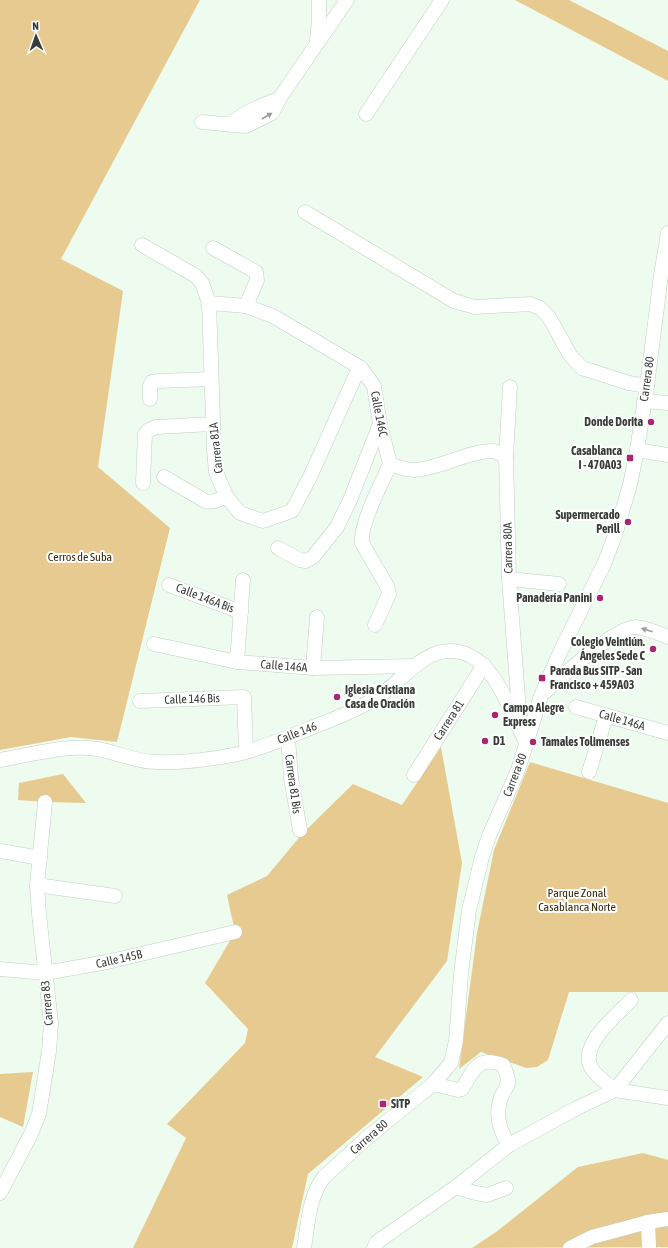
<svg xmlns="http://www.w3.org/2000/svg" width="668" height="1248" font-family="'Asap Condensed',sans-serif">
<rect width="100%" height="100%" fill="#eefcef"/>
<!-- green -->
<g fill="#e7ca90">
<path d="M0,0h200l-139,259 62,32 -25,176 72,61 -53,214 -46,-5 -71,13z"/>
<path d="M515,0h54l99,51v30z"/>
<path d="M441,747l21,116 -15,98 -72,96 48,20 -115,97 -16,74h-159l53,-110 -19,-14 78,-81 3,-14 -43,-46 30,-51 -8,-37 40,-19 35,-42 51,-50 49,21z"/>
<path d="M530,762l138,41v189h-99l-21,68 -11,7 -11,1 -45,-16 -22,17 18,-136 17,-83z"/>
<path d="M63,774l23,29 -41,-1 -27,-2 1,-17z"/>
<path d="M33,1072l-10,55 -23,-10v-43z"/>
<path d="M643,1153l25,7v87l-196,1 24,-16 82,-65z"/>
</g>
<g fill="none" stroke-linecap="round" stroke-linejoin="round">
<!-- minor casing -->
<g stroke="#c1cec2" stroke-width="15">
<g id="minor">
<path d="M317,41l2,-22v-19"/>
<path d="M279,99l68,-99"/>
<path d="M366,114l76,-114"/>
<path d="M202,122l44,4 26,-13 7,-14c-17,6 -35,13 -49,26"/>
<path d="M305,212l149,89 21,6 55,-3 10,4 9,9 21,38 12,13 47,15 18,3"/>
<path d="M142,245l54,31 6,7 7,20 5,146 2,23 10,24 14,17 23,8 29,-10 18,-34 44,-98 7,-11"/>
<path d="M213,248l43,24 1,8 -11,26"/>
<path d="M209,303l37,3 27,10 88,52 13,18 6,38 10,40c8,3 15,6 24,6 25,-1 54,-19 78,-19 5,0 9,3 14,6"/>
<path d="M510,387l-4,70 3,122 11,145"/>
<path d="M150,399v-13l2,-4 7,-1 52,-2"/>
<path d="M644,401l24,2"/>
<path d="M637,450l31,5"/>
<path d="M164,477l41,24c8,2 14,-1 21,-5"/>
<path d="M143,483l2,-49 4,-4 7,-3 57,-3"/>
<path d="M278,548l22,12 6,1 7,-4 24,-30 13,-27 30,-76"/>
<path d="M509,579l50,5"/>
<path d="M169,585l72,27"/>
<path d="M375,625l14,-31 -2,-8 -25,-43c-2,-20 20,-60 28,-79"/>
<path d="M154,644l83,18 76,6 102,-2"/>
<path d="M237,662l6,-82"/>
<path d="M313,668l4,-51"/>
<path d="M546,691c15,-14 71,-65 90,-64 10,1 22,6 32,10"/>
<path d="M140,701l104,-4 2,54"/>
<path d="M576,707l92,26"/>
<path d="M288,738l3,40 9,52"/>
<path d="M0,760c30,-5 67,-16 97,-11 20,3 38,13 59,13 25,1 57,-3 82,-8 25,-6 51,-17 75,-27 22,-8 46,-18 66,-31 25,-16 46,-51 80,-44 37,7 52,63 68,92"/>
<path d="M589,772l17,-56"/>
<path d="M414,775l70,-110"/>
<path d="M0,851l40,7"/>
<path d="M37,885l78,11"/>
<path d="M0,969l45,4 62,-11 128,-30"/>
<path d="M631,1000c-14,15 -54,46 -39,69 5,8 16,15 23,21l53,-67"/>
<path d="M433,1084l25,6 4,-1c12,-19 15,-34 41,-24 2,5 6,12 5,18 -1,4 -5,10 -7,14 -6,17 -2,33 8,48"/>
<path d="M456,1187l20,6 11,2 19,-7"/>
<path d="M0,1193l31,-59 8,-20 10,-63 2,-28 -12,-109 -2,-29 8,-83"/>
<path d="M648,1222l1,26"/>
<path d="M304,1248c4,-24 5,-52 20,-71l44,-40 65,-53 18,-21 5,-22 5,-67 8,-64 13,-53 7,-21 29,-66 23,-74 20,-46 43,-86 10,-26 16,-53 7,-35 10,-64 14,-111 7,-42"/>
<path d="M374,1248l3,-6 79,-55 53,-42 68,-37 38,-18 53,8"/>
<path d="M570,1248l22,-11 56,-15 20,-3"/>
</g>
</g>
<!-- minor -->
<use href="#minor" stroke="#fff" stroke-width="14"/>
</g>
<!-- one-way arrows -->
<defs><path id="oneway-solid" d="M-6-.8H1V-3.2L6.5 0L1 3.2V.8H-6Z"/></defs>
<g fill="#9c9e9c">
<use href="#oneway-solid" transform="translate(267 116) rotate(-30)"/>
<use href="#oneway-solid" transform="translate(647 630) rotate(-163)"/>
</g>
<!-- markers -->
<g fill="#a92672" stroke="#fff" stroke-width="1.5">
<circle cx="651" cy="422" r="4"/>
<rect x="626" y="454" width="8" height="8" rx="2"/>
<circle cx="628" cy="522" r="4"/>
<circle cx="600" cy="598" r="4"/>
<circle cx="653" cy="649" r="4"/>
<rect x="538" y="674" width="8" height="8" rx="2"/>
<circle cx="337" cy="697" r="4"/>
<circle cx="495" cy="715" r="4"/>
<circle cx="485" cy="741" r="4"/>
<circle cx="533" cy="742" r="4"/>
<rect x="379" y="1100" width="8" height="8" rx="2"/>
</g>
<g text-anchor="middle" stroke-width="4" stroke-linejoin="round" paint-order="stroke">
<!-- street labels -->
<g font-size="12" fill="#383d38" stroke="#fff">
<text transform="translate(647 379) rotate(-82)" y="4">Carrera 80</text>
<text transform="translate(379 414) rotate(79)" y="4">Calle 146C</text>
<text transform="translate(216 448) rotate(-96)" y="4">Carrera 81A</text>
<text transform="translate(508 548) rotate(-91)" y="4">Carrera 80A</text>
<text transform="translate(205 598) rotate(21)" y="4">Calle 146A Bis</text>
<text transform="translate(284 666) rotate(4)" y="4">Calle 146A</text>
<text transform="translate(192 699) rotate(-2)" y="4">Calle 146 Bis</text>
<text transform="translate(449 720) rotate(-57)" y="4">Carrera 81</text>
<text transform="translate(622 720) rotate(16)" y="4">Calle 146A</text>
<text transform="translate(297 733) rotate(-21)" y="4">Calle 146</text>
<text transform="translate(515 775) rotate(-69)" y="4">Carrera 80</text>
<text transform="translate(293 784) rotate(82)" y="4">Carrera 81 Bis</text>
<text transform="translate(119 959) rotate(-13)" y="4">Calle 145B</text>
<text transform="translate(47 1003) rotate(-95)" y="4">Carrera 83</text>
<text transform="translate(369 1137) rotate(-41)" y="4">Carrera 80</text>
</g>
<!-- poi labels -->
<g font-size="12" font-weight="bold" fill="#383d38" stroke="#fff" text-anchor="start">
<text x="643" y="426" text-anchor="end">Donde Dorita</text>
<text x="622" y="455" text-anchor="end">Casablanca<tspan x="622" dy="14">I - 470A03</tspan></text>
<text x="620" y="519" text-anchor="end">Supermercado<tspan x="620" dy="14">Perill</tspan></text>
<text x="592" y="602" text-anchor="end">Panadería Panini</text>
<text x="645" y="646" text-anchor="end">Colegio Veintiún.<tspan x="645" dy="14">Ángeles Sede C</tspan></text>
<text x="550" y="675">Parada Bus SITP - San<tspan x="550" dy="14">Francisco + 459A03</tspan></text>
<text x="345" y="694">Iglesia Cristiana<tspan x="345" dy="14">Casa de Oración</tspan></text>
<text x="503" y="712">Campo Alegre<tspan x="503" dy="14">Express</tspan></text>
<text x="493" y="745">D1</text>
<text x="541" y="746">Tamales Tolimenses</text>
<text x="391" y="1108">SITP</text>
</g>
<!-- park labels -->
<g font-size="12" fill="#36290e" stroke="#fff">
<text x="80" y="561">Cerros de Suba</text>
<text x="577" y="897">Parque Zonal<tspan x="577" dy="14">Casablanca Norte</tspan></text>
</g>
</g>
<!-- north arrow -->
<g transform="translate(36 36) rotate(358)" stroke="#ffffff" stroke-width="3" paint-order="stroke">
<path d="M0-3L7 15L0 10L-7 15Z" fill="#383d38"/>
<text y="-6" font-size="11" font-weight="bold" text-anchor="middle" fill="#383d38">N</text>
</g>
</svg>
